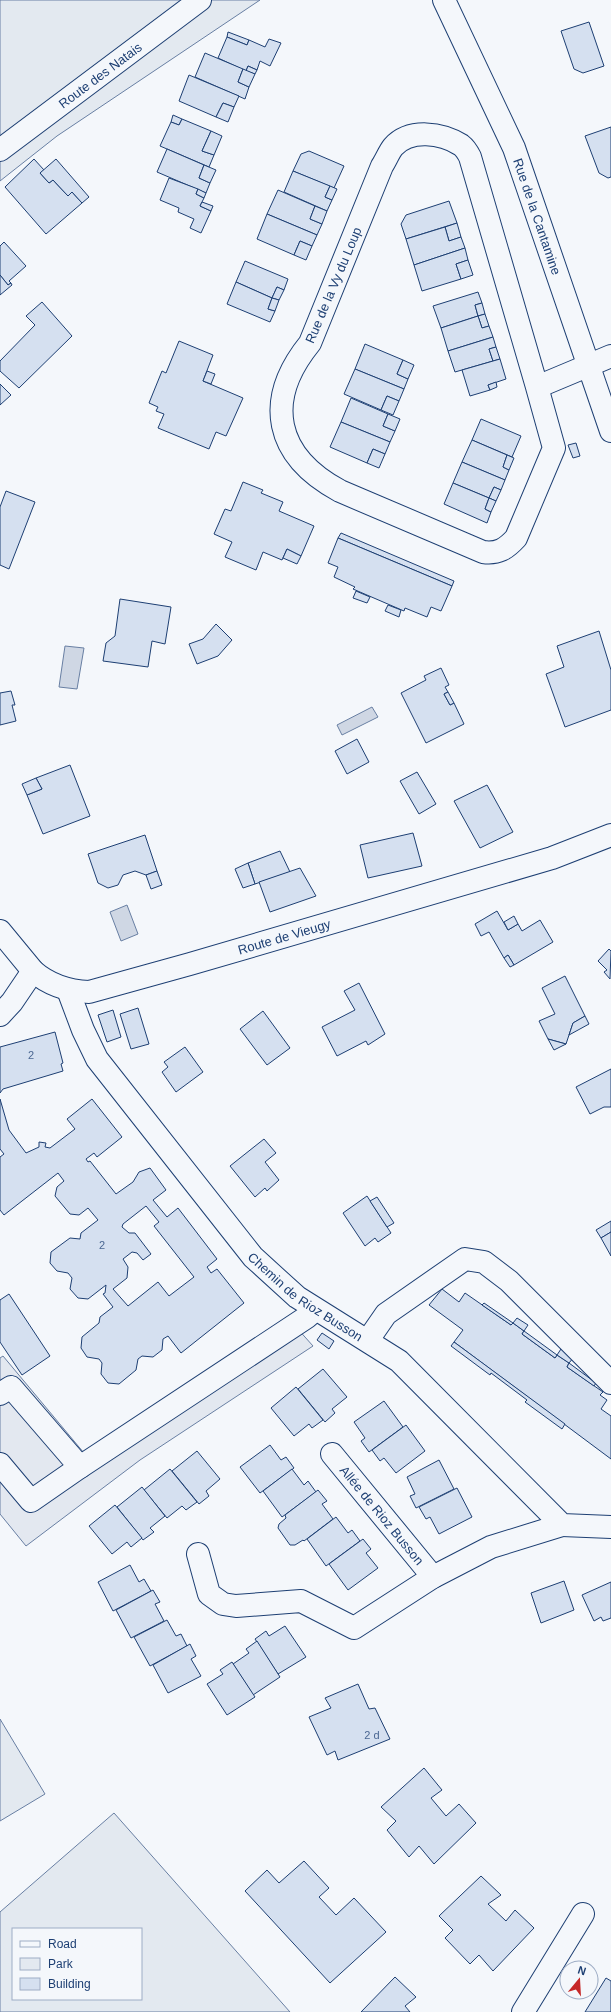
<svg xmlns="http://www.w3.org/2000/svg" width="611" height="2012" font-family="Helvetica,sans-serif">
<rect width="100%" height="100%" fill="#f4f7fb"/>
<!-- green -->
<g fill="#e3e9f0" stroke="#687fa3" fill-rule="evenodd">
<path d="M0,0h260l-203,136 -57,45z"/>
<path d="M0,1719l45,75 -45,27z"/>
<path d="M114,1813l176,199h-290v-100zM13,1929h128v70h-128z"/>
</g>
<!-- parking -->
<path fill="#e3e8f0" stroke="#687fa3" d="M288,1318l25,28 -173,114 -114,86 -26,-32v-156l3,-2 81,97z"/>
<!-- water -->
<g fill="#cfd7e4" stroke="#687fa3">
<path d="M65,646l19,2 -7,41 -18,-2z"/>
<path d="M372,707l6,10 -36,18 -5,-10z"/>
<path d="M127,905l11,29 -17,7 -11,-29z"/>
</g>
<!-- building -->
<g fill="#d5e0f0" stroke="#1d3f73" fill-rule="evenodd">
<path d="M589,22l15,44 -21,7 -9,-4 -13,-38z"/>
<path d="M228,32l21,8 -2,5 -20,-8z"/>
<path d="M227,37l20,8 2,-5 16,7 4,-8 12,4 -11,23 -10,-5 -3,9 -9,-4 -2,5 -28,-13z"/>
<path d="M205,53l38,16 -5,13 11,5 -4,12 -50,-22z"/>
<path d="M248,66l9,4 -2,4 -9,-3z"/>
<path d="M243,69l12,5 -6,13 -11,-5z"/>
<path d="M189,75l50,21 -5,11 -11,-4 -7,14 -37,-16z"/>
<path d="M223,103l11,4 -6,15 -12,-5z"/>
<path d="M173,115l9,4 -3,6 -8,-3z"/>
<path d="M182,119l29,12 -9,20 12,4 -5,12 -49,-21 11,-24 8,3z"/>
<path d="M611,127v50l-3,1 -9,-5 -14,-37z"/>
<path d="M211,131l11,5 -8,19 -12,-4z"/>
<path d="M167,149l37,16 -5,13 11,5 -4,10 -49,-21z"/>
<path d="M309,151l35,15 -10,22 -41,-17 8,-17z"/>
<path d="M34,159l10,11 -4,3 9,10 4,-3 15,16 4,-4 10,11 -36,31 -41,-47z"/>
<path d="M56,159l33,38 -7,6 -10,-11 -4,4 -15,-16 -4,3 -9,-10z"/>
<path d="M204,165l12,5 -6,13 -11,-5z"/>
<path d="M293,171l37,15 -5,11 7,3 -5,11 -43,-19z"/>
<path d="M169,178l29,11 -2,5 8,4 -4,8 11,5 -10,22 -11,-5 4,-9 -16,-7 1,-4 -19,-8z"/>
<path d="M330,186l7,3 -5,11 -7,-3z"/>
<path d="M198,189l8,4 -2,5 -8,-4z"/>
<path d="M278,190l37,16 -5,13 12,5 -5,11 -50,-21z"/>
<path d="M449,201l8,22 -51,16 -5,-15 5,-9z"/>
<path d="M202,202l11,4 -2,5 -11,-5z"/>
<path d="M315,206l12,5 -5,13 -12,-5z"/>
<path d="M267,214l50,21 -5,11 -12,-5 -6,14 -37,-16z"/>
<path d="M457,223l4,14 -12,4 -4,-14z"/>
<path d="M445,227l4,14 12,-4 4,11 -51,17 -8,-26z"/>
<path d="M300,241l12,5 -6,14 -12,-5z"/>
<path d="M4,242l22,24 -17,15 2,2 -3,2 -8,-10v-29z"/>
<path d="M465,248l3,12 -12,4 5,15 -39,12 -8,-26z"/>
<path d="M468,260l5,15 -12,4 -5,-15z"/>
<path d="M245,261l43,18 -4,11 -7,-3 -5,11 -36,-16z"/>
<path d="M0,275l8,10 3,-2 1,2 -12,10z"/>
<path d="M236,282l36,16 -4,11 7,2 -5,11 -43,-18z"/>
<path d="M277,287l7,3 -5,10 -7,-2z"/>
<path d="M478,292l4,11 -7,2 3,11 -37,12 -8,-22z"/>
<path d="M272,298l7,2 -4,11 -7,-2z"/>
<path d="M42,302l30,34 -53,52 -19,-17v-10l35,-36 -9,-9z"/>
<path d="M482,303l3,11 -7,2 -3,-11z"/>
<path d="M485,314l4,12 -7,2 -4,-12z"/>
<path d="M478,316l4,12 7,-2 4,11 -45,14 -7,-23z"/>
<path d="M493,337l3,10 -7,2 4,12 -38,11 -7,-21z"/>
<path d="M179,341l34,14 -10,26 40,17 -17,38 -10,-4 -7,17 -51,-21 6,-14 -8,-3 2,-4 -9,-4 13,-32 4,2z"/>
<path d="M365,344l38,16 -6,14 11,5 -4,10 -49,-20z"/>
<path d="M496,347l4,12 -7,2 -4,-12z"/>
<path d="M500,359l6,20 -18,6 2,5 -20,6 -8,-26z"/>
<path d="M403,360l11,5 -6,14 -11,-5z"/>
<path d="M355,369l49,20 -5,12 -12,-5 -6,14 -37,-16z"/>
<path d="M207,371l8,3 -4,10 -8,-3z"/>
<path d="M496,382l1,5 -7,3 -2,-5z"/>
<path d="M0,384l11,11 -11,10z"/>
<path d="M387,396l12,5 -6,14 -12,-5z"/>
<path d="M351,398l37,16 -5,12 12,5 -5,11 -49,-20z"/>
<path d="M388,414l12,5 -5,12 -12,-5z"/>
<path d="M481,419l40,17 -9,21 -40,-17z"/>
<path d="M341,422l49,20 -5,12 -12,-5 -6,14 -37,-16z"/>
<path d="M472,440l35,15 -4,12 6,3 -4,10 -43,-18z"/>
<path d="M576,443l4,13 -7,2 -5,-13z"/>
<path d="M373,449l12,5 -6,14 -12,-5z"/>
<path d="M507,455l7,3 -5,12 -6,-3z"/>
<path d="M462,462l43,18 -4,10 -7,-3 -5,11 -36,-15z"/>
<path d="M243,482l20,8 -2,3 22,9 -4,9 35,15 -13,30 -14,-7 -5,11 -19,-8 -7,18 -31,-13 7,-15 -18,-8 11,-25 6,2z"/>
<path d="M453,483l36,15 -4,11 6,3 -4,11 -43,-19z"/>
<path d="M494,487l7,3 -5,11 -7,-3z"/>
<path d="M6,491l29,11 -26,67 -9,-4v-58z"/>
<path d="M489,498l7,3 -5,11 -6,-3z"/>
<path d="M341,533l113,48 -2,5 -114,-48z"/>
<path d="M338,538l114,48 -11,25 -10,-4 -4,10 -22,-9 -1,3 -51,-22 2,-2 -21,-10 4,-10 -10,-4z"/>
<path d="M287,549l14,7 -4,8 -14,-6z"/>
<path d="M356,591l14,6 -3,6 -14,-5z"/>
<path d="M120,599l51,8 -6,37 -13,-3 -4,26 -45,-6 3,-18 9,-7z"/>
<path d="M388,605l13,5 -2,7 -14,-6z"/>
<path d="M216,624l16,16 -14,16 -21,8 -8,-20 14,-5z"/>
<path d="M599,631l12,39v40l-46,17 -19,-53 18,-7 -7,-21z"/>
<path d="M441,668l8,17 -4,2 3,5 -4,2 6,11 4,-2 10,21 -38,19 -25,-50 25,-13 -2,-4z"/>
<path d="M11,691l4,14h-3l4,16 -16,4v-32z"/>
<path d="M448,692l6,11 -4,2 -6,-11z"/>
<path d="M357,739l12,23 -22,12 -12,-23z"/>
<path d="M70,765l20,51 -47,18 -16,-39 15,-6 -6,-11z"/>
<path d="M417,772l19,32 -17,10 -19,-33z"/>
<path d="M36,778l6,11 -15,6 -5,-11z"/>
<path d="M487,785l26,47 -33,16 -26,-47z"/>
<path d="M413,833l9,33 -54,12 -8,-33z"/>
<path d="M145,835l12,36 -11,4 -11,-4 -12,4 -5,10 -10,3 -10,-5 -10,-29z"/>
<path d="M280,851l10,21 -35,12 -7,-21z"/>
<path d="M248,863l7,21 -12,4 -8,-19z"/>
<path d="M300,868l16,28 -46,16 -11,-30z"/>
<path d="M157,871l5,14 -11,4 -5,-14z"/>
<path d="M497,911l11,19 10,-6 4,7 18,-11 13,22 -39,23 -6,-10 -4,3 -15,-26 -8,4 -6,-12z"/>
<path d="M514,916l4,8 -10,6 -4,-8z"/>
<path d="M609,949l2,2 -1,28 -6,-7 3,-2 -9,-9z"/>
<path d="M508,955l6,10 -4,2 -6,-9z"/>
<path d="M565,976l20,40 -12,7 -7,21 -18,-5 -9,-18 16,-7 -13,-26z"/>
<path d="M359,983l26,51 -17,11 -2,-4 -29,15 -15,-29 33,-17 -11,-19z"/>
<path d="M138,1008l11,36 -18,5 -11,-35z"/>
<path d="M113,1010l8,27 -14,5 -9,-27z"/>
<path d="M263,1011l27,37 -23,17 -27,-36z"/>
<path d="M585,1016l4,8 -20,11 4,-12z"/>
<path d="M55,1032l8,31 -2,1 2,7 -60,18 -3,4v-46z"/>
<path d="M548,1039l18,5 -12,6z"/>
<path d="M185,1047l18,25 -27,20 -14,-20 6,-5 -4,-5z"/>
<path d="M611,1069v38h-7l-14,7 -14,-27z"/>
<path d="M0,1099l9,31 17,23 13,-6v-5l7,1 -1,4 5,1 25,-19 -8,-10 25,-20 30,38 -25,20 -3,-4 -8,6 2,3 2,-1 26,33 17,-12 6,-10 11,-4 16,22 -13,10 14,17 11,-9 39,51 -10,8 4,6 6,-4 27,34 -63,50 -13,-17 -5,3 -1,11 -9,7 -11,-1 -4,3 -2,11 -17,14 -11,-1 -7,-9 1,-11 -3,-4 -12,-2 -6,-9 1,-11 17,-14 1,-6 13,-10 -10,-13 2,-1 1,-8 -18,14 -10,-1 -8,-9 2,-11 -4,-5 -11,-2 -7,-8 1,-11 19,-14 10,1 1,-6 17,-13 -10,-12 -9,7 -9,-1 -15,-18 2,-9 7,-6 -6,-8 -54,42 -4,-5v-53l4,-3 -4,-5zM146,1206l13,16 -5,4 40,51 -25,19 -11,-14 -30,24 -15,-17 14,-11 1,-11 -5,-8 9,-7 5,1 6,7 8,-6 -16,-21h-6l-7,-6 1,-3z"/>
<path d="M264,1139l12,14 -11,9 14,18 -12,11 -2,-3 -10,9 -25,-31z"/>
<path d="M367,1196l24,37 -13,9 -3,-4 -10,8 -22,-33z"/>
<path d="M377,1197l17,26 -7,4 -17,-26z"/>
<path d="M611,1221v11l-10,6 -5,-8z"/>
<path d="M611,1232v24l-10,-18z"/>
<path d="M442,1289l17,13 6,-9 46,32 2,-2 11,8 -2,3 33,24 2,-3 12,8 -2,4 36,25 -3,3 7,5 -6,9 10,7v43l-157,-117 9,-12 -34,-25z"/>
<path d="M9,1294l41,62 -28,19 -22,-33v-42z"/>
<path d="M484,1303l29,20 -2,2 -29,-20z"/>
<path d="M517,1318l11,7 -4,6 -11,-8z"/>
<path d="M524,1331l33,24 -2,3 -33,-24z"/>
<path d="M322,1333l12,8 -5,8 -12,-9z"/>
<path d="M454,1342l111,82 -3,5 -37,-27 2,-2 -36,-27 -1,2 -39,-29z"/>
<path d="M561,1349l13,8 -5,6 -12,-8z"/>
<path d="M569,1363l27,20 -2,3 -27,-19z"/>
<path d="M323,1369l24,28 -15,12 3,4 -10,9 -27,-33z"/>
<path d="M296,1387l27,33 -11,8 -3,-4 -15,12 -23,-28z"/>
<path d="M384,1401l19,26 -34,25 -8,-11 4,-3 -11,-16z"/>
<path d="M406,1425l19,26 -29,22 -12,-15 -4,3 -8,-11z"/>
<path d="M270,1445l11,15 5,-3 8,11 -34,25 -20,-26z"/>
<path d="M197,1451l23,28 -14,12 3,5 -10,8 -27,-33z"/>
<path d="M439,1460l15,29 -38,19 -6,-12 5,-2 -8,-17z"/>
<path d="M170,1469l27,33 -11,8 -4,-4 -15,12 -23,-28z"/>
<path d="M292,1469l12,16 4,-4 8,11 -34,25 -19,-26z"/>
<path d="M142,1487l23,29 -15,12 4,4 -11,8 -26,-33z"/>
<path d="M457,1488l15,29 -33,17 -9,-17 -4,2 -7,-12z"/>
<path d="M318,1490l9,11 -5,3 11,15 -29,22 -1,-1 -8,5h-5l-12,-17 1,-4 7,-6 -1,-3z"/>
<path d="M115,1505l27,33 -11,9 -4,-5 -15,12 -23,-28z"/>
<path d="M336,1517l12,16 4,-3 8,11 -34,25 -19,-27z"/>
<path d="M363,1539l8,10 -5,4 12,15 -30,22 -19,-26z"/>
<path d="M130,1565l9,17 5,-3 7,12 -38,20 -15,-29z"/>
<path d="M564,1581l10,29 -33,13 -10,-30z"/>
<path d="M611,1582v36l-8,3 -2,-4 -7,4 -12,-26z"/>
<path d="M153,1590l7,12 -5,2 9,17 -33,17 -15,-28z"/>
<path d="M167,1620l9,16 5,-2 6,12 -37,20 -16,-29z"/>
<path d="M285,1626l21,31 -28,17 -23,-35 11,-8 3,5z"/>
<path d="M257,1641l23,36 -27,18 -20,-31 16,-11 -3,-4z"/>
<path d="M190,1644l6,12 -5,3 10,17 -33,17 -15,-28z"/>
<path d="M232,1662l23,35 -28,18 -20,-31 16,-10 -3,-4z"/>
<path d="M358,1684l11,25 6,-1 15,31 -52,21 -3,-9 -8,4 -18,-38 22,-9 -6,-10z"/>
<path d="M424,1768l18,22 -11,8 15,18 13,-12 17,19 -42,41 -15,-18 -10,11 -22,-27 9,-9 -15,-14z"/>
<path d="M304,1861l25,27 -10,9 17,18 18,-17 32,34 -56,51 -85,-92 22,-21 12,13z"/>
<path d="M481,1876l20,19 -13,9 18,17 9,-11 19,18 -41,43 -14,-16 -9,9 -25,-26 8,-8 -14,-14z"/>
<path d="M395,1977l21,20 -11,9 5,6h-49z"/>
<path d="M606,1978l5,3v31h-26z"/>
</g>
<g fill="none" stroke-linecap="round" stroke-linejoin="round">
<!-- street casing -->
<g stroke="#1d3f73" stroke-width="24">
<g id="street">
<path d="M537,387l-67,-230c-2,-4 -5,-9 -9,-12 -19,-12 -51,-17 -68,2 -4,5 -7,13 -11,19l-72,177c-47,58 -35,113 30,148l143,61c15,2 23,-3 33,-14l38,-90 -17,-61 74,-31"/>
<path d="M0,931l33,40"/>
<path id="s1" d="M68,990l15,40 14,29 156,198 44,40 102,64 163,164 49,2"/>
<path d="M368,1340l18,-26 79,-55 19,3 25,19 102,102"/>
<path d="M0,1394l11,-7 69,80 -49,34 -31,-37"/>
<path id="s2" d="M332,1454l101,123"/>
<path d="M80,1467l227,-150 8,-7"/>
<path d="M198,1554l11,40 14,10 13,2 65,-5 53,27 79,-51 58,-30 71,-22"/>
<path d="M523,2012l60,-98"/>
</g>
</g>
<!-- secondary casing -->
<g stroke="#1d3f73" stroke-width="24">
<g id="secondary">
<path id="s3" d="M444,0l70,148 97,283"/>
<path id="s4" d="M0,150l200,-150"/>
<path id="s5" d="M0,1015l12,-13 21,-31c16,14 34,20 56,21l101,-28 362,-106 59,-23"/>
</g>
</g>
<!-- street -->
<use href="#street" stroke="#f4f7fb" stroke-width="22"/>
<!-- secondary -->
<use href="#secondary" stroke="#f4f7fb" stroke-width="22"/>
</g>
<g text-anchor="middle" stroke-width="3" stroke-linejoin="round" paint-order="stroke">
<!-- number labels -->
<g font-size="11" fill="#4b6792">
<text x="31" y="1059">2</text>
<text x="102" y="1249">2</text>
<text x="372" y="1739">2 d</text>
</g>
<!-- street labels -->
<g font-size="13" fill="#1d3f73" stroke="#f4f7fb">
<text dy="5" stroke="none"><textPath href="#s4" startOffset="125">Route des Natais</textPath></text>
<text dy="5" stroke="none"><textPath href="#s3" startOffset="236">Rue de la Cantamine</textPath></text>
<text transform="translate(333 285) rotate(-67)" y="5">Rue de la Vy du Loup</text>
<text dy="5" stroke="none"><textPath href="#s5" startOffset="319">Route de Vieugy</textPath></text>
<text dy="5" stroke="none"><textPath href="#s1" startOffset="393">Chemin de Rioz Busson</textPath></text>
<text dy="5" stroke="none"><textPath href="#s2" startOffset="79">Allée de Rioz Busson</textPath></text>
</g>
</g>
<!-- legend -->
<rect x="12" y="1928" width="130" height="72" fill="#f4f7fb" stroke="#9eadc5"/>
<rect x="20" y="1941" width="20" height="6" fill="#f4f7fb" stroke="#9eadc5"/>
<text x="48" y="1948" font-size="12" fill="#1d3f73">Road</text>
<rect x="20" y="1958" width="20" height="12" fill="#e3e9f0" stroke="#9eadc5"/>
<text x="48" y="1968" font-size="12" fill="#1d3f73">Park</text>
<rect x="20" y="1978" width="20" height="12" fill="#d5e0f0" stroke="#9eadc5"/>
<text x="48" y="1988" font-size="12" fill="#1d3f73">Building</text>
<!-- north arrow -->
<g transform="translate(579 1980) rotate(18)"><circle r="19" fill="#f4f7fb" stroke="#9eadc5"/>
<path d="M0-3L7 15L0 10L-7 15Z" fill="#c62828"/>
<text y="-6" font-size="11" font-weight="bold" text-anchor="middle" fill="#1d3f73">N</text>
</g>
</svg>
